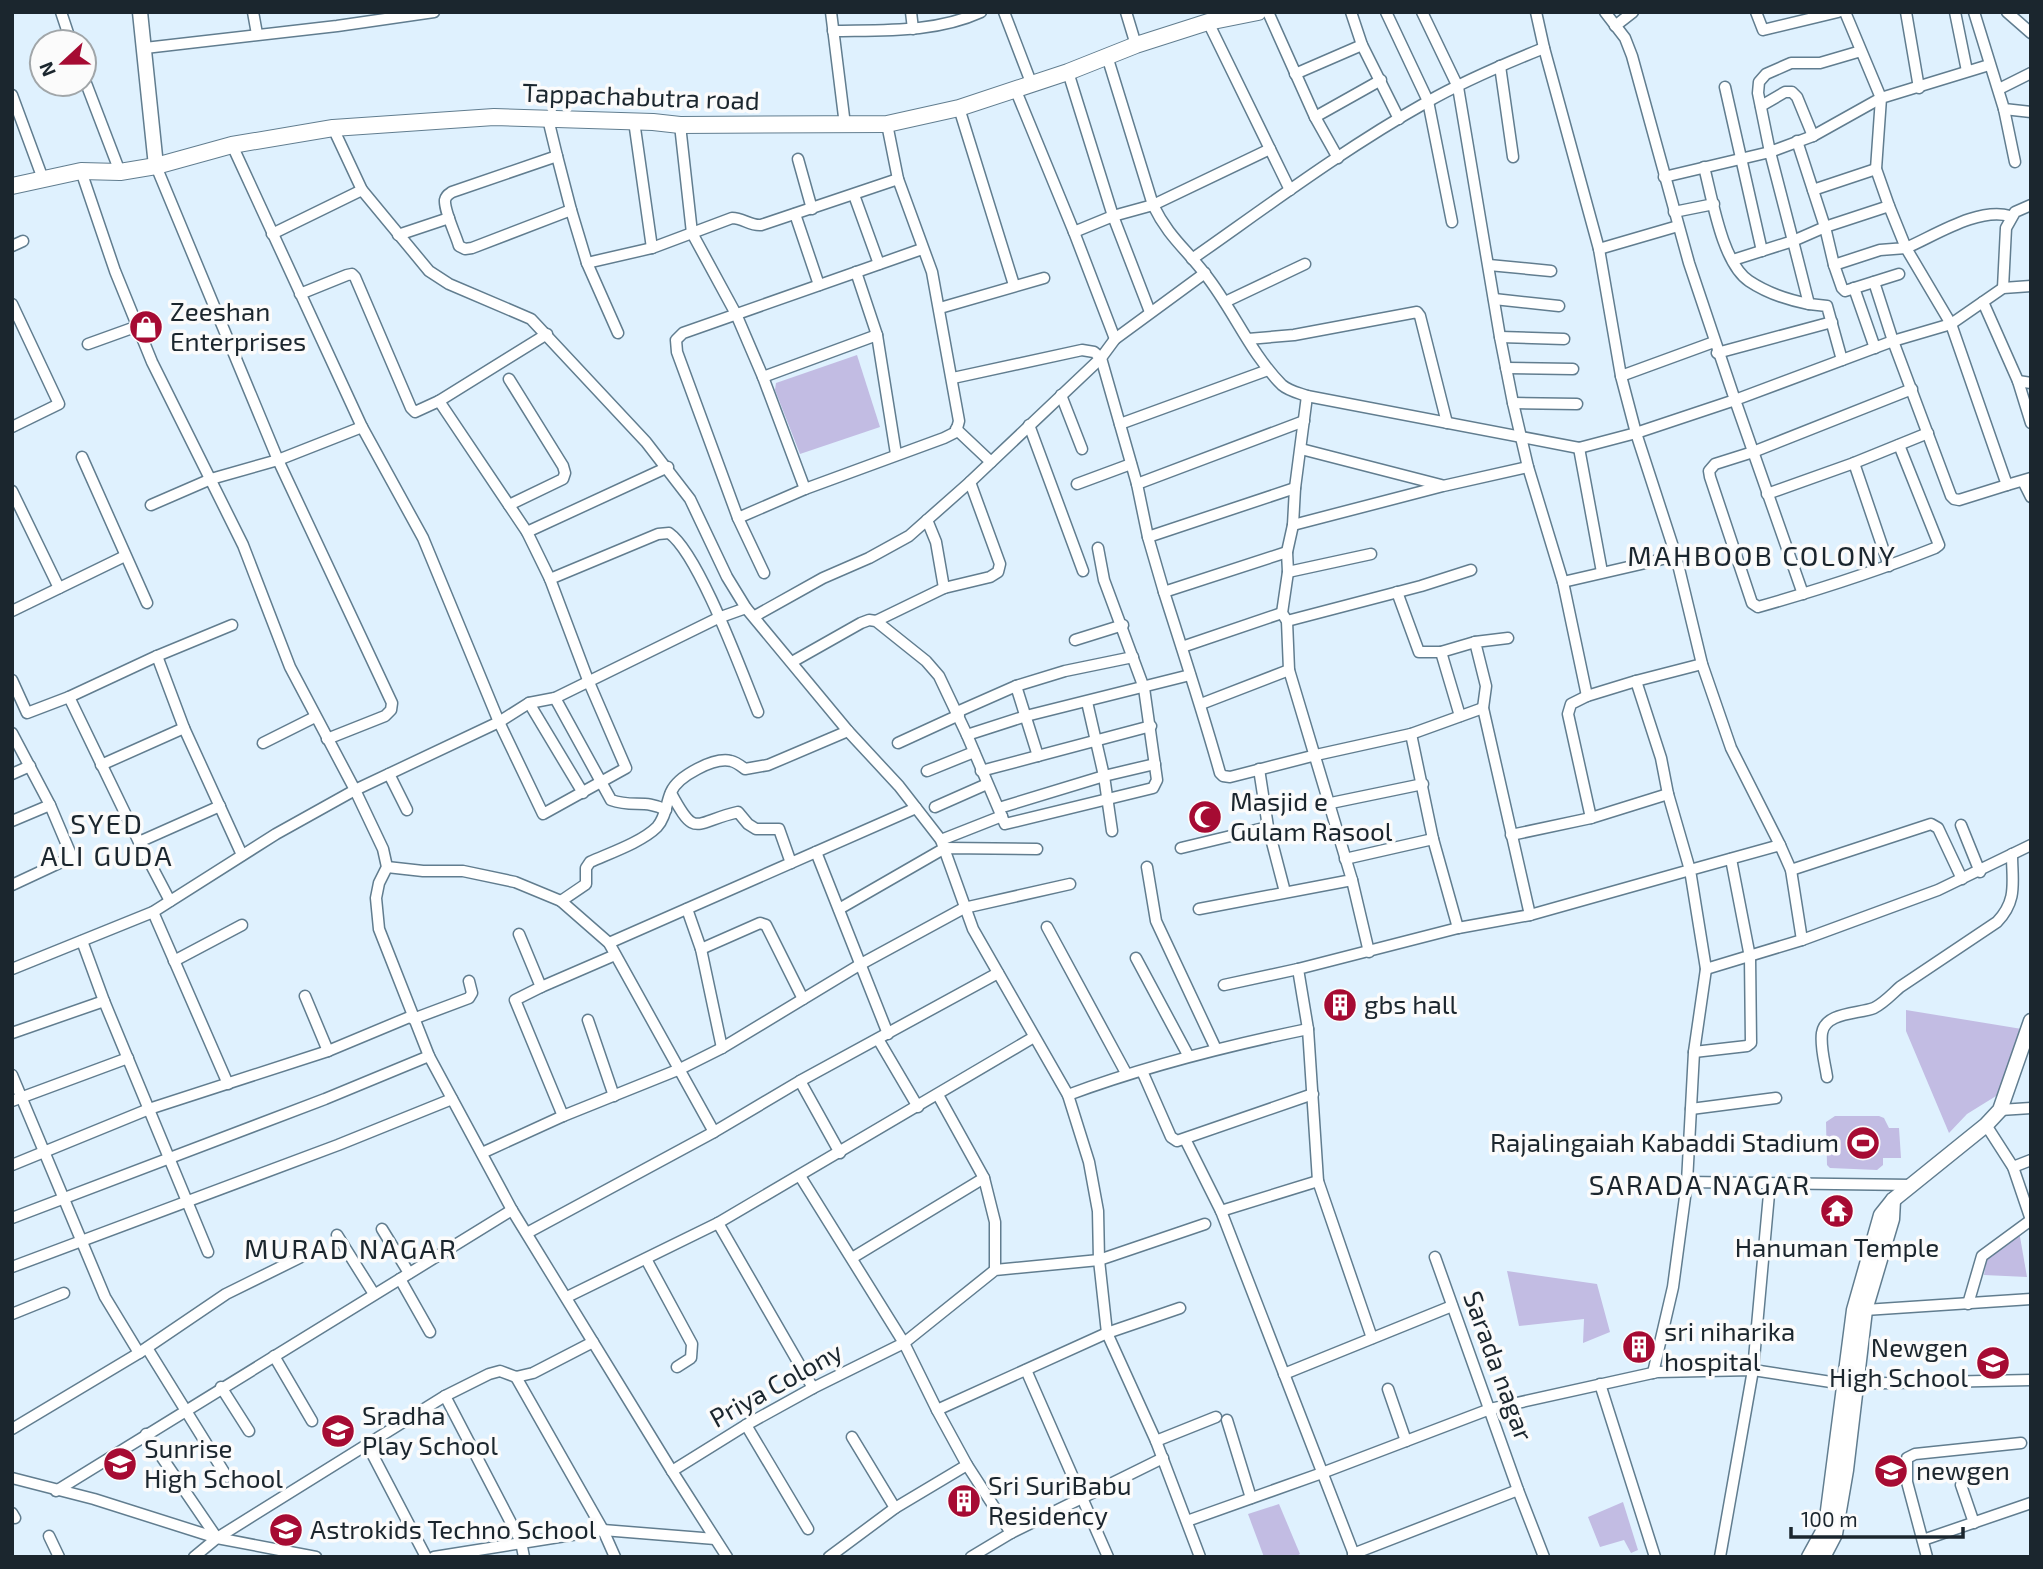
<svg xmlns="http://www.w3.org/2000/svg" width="2043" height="1569" font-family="'Exo 2',sans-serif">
<rect width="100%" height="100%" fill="#dff1fe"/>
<!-- green -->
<g fill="#c2bce3">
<path d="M857,355l23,72 -80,27 -25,-64 1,-7z"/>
<path d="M1906,1010l122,20 -19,58 -42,26 -18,19 -43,-102z"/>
<path d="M1835,1116h44l5,2 5,10h10l2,30h-18v7l-6,5 -47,-2 -3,-3 -1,-43z"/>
<path d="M2019,1231l8,46 -43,-2 3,-17z"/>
<path d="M1507,1271l90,13 13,48 -27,11 1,-24 -65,7z"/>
<path d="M1623,1502l15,48 -7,3 -7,-13 -24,7 -12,-30z"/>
<path d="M1279,1504l21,50 -5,3h-31l-16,-43z"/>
</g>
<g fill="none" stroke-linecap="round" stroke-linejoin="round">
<!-- minor casing -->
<g stroke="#617d8f" stroke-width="13">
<g id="minor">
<path d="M61,12l10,30"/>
<path d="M253,12l4,22"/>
<path d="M831,12l14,113"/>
<path d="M911,12l2,17"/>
<path d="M1004,12l28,73"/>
<path d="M1126,12l10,33"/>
<path d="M1268,12l47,105 23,41"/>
<path d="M1351,12l11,33 37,74"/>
<path d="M1386,12l42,89 24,121"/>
<path d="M1536,12l8,36 55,201 22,127 15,57 40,123 26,108 29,84 49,97"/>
<path d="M1756,12l7,18 75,-18"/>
<path d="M1845,12l36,86 -68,38 -43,16 -12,-59 1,-11 7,-8 25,-11h29l41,-12"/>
<path d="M1906,12l13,76"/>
<path d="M1955,12l12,59"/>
<path d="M1974,12l30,97 27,3"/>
<path d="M2007,12l24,21"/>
<path d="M1208,22l82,168"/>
<path d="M1615,26l18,-14"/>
<path d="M833,31c50,-1 102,2 148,-19"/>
<path d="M145,48l192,-22 97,-14"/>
<path d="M1107,56l46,149c15,31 32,43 52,69 28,35 45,79 77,111 7,6 17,8 25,11l272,52 57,-15 99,-33 -46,-137 -57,-207 -7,-18 -20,-26"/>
<path d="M1500,66l13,91"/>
<path d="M1068,72l45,144 37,96"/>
<path d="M1295,74l67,-29"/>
<path d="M84,78l36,94"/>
<path d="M1725,87l37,164"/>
<path d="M1999,89l32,-16"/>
<path d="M1016,91l58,141 39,-16 40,-11 117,-56"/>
<path d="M12,95l31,84"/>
<path d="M1761,106l24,-14h7l5,5 16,39"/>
<path d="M959,108l55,177"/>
<path d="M2004,109l11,53"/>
<path d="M1315,117l66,-37"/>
<path d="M548,119l9,37 -105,36c-3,2 -6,3 -7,8 -1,11 11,35 14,46l6,3 7,-1 99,-38 16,53 31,70"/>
<path d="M634,121l18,127"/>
<path d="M887,124l11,55 34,93 27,149 -3,11 -12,6 -139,51 -67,29 -61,-166 -1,-12 7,-7 239,-84"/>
<path d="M680,125l12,108 44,81 27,63 42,112"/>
<path d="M333,128l29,62 67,81 20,13 82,35 115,123 44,57 37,78 19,31 102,123 51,55 42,54 32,89 95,166 21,67 9,49 1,49 8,73 49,108 44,116"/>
<path d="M1797,141l28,86 64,-21 -13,-37 5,-71 108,-33"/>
<path d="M232,145l130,282 61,111 76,184 44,92 83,-46 -38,-88 -38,-101 -23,-47 -88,-131 -24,11 -4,-4 -56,-131 -3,-3 -5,1 -47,19"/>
<path d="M557,156l14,54"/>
<path d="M798,159l14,50"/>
<path d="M156,166l122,294 114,243 -1,7 -6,6 -58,23"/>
<path d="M1704,167c8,30 18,96 45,114 18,12 39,19 60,23"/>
<path d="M81,171l34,100 37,91 91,183 47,122 65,123 28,59 4,18 -8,16 -3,15 3,31 50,127 83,154 160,261 55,86"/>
<path d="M1664,177l106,-25 23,89 -60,19"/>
<path d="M1813,190l63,-21"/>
<path d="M854,195l25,69"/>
<path d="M1889,206l17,42 -26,2 -46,15 8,23 3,3 54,-17"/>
<path d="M1674,212l40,-8"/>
<path d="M795,214l24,71"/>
<path d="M2010,216c-32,-9 -74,19 -104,32l45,76 56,161 24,-7"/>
<path d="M1074,232l41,107"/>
<path d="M272,234l90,-44"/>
<path d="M398,235l51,-17"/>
<path d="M12,246l11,-5"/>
<path d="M1599,249l79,-23"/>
<path d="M1192,259c77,-54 153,-111 235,-157 37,-21 77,-38 117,-54"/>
<path d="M587,263l65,-15 80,-30c11,0 18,8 29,7l137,-46"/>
<path d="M1489,265l62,6"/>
<path d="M1834,265l-9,-38 -32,14 16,63 18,2 15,54"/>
<path d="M856,272l21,63 19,119"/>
<path d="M1874,282l19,59 58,155 3,3 5,1 48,-15"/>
<path d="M1854,288l21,60"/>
<path d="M2003,288l3,-60 9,-16 16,-7"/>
<path d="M1494,299l65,7"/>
<path d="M1225,302l80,-38"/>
<path d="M1983,302l35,79"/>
<path d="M12,304l47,100 -47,23"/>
<path d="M940,308l104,-30"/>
<path d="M1500,337l64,2"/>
<path d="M1248,339l46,-4 123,-23 3,4 27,107"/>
<path d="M88,344l50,-18"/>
<path d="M1717,353l115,-31"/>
<path d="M1506,368l67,1"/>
<path d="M1621,376l93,-34"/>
<path d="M763,377l114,-42"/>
<path d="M953,378l129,-28 12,2 7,6 36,126 11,53 16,55 123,-40"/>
<path d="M509,379l54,87 2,7 -2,6 -54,26"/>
<path d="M2031,383l-13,-2 13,42"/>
<path d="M1061,395l21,54"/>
<path d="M439,401l108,-67"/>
<path d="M1513,403l64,1"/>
<path d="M1120,424l148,-54"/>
<path d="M1029,425l54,146"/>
<path d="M956,429l35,33"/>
<path d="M1899,445l40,100 -4,3c-58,23 -117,42 -177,59l-6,-4 -42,-126 -1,-6 6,-7 38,-12 159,-63"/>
<path d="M1579,448l23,124"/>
<path d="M1301,449l140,36"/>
<path d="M82,457l65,146"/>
<path d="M1854,463l35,103"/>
<path d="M2023,481l8,16"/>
<path d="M1077,484l54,-20"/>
<path d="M1137,484l167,-63"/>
<path d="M12,491l47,97"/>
<path d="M1767,494l87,-31 74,-30"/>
<path d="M151,505l60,-26 67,-19 84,-33"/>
<path d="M738,518l26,55"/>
<path d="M1293,525l150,-39 85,-19"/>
<path d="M527,532l141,-65"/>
<path d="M1148,537l147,-49"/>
<path d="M1288,572l83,-18"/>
<path d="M550,579l108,-45 11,-1c30,21 73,140 89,179"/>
<path d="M1563,582l113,-26"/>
<path d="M944,588l46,-11 8,-5 2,-8 -30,-82"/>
<path d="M1164,592c19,60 39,120 56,181l3,3 7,1 86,-22 95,-21 22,105 25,89"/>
<path d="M1397,592l22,60h22l34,-10"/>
<path d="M1803,594l-68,-194 158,-59 58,-17 52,-36 28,-2"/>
<path d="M12,611l113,-55"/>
<path d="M755,616l68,-38 46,-20 40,-22 61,-54 131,-124 14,-19 90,-66"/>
<path d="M876,621l68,-33 -8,-46 -9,-22"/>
<path d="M1287,621l134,-35 50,-16"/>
<path d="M1508,638l-33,4 11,44 -3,22 47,207"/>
<path d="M1075,640l48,-15"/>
<path d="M1182,647l100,-34"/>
<path d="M1441,652l19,64"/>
<path d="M157,656l27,72 58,127"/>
<path d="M792,662l69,-39 8,-3 7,1 50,40 13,15 28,59 38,89 148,-36 4,-8 -13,-92 -40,-108 -6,-32"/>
<path d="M12,680l15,33 42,-16 88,-41 75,-31"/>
<path d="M1636,681l66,-17"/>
<path d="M1016,686l22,70"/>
<path d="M1587,696l-16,8 -3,10 23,104"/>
<path d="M69,697l70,145 31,59"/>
<path d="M555,698l56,102c22,8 34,-1 55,10"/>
<path d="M1087,702l17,74 8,55"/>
<path d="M529,703l54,90"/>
<path d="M1201,704l88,-34"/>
<path d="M957,712l59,-26 49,-15 68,-14"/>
<path d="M12,733l38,72 22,52 -60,28"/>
<path d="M1411,734l72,-26"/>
<path d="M967,735l59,-19 164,-41"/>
<path d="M263,743l52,-26"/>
<path d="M898,743l61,-28"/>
<path d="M101,765l83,-37"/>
<path d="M1259,769l9,58 17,65"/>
<path d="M927,771l47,-19"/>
<path d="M981,771l170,-45"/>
<path d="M12,774l18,-8"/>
<path d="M389,774l18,36"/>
<path d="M671,793c25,47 23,29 67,19l10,12 8,5h23l12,34"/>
<path d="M1331,803l92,-19"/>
<path d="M935,807l52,-23"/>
<path d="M999,808l105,-32 51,-12"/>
<path d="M12,821l38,-16"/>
<path d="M1961,825l19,47"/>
<path d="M1511,835l80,-17 77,-24"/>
<path d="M941,840l61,-24"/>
<path d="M139,842l81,-36"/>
<path d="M1780,845l11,25 11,70 -96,29 -16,-99z"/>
<path d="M1181,848l87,-21"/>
<path d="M816,852l72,182"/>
<path d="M1345,859l88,-20"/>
<path d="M387,867l36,4h40l52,11 46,19 48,42 105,189"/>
<path d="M1147,867l9,54 60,128"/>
<path d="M1791,870l140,-46 7,4 24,51"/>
<path d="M1352,880l17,72"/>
<path d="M561,901l25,-17v-16l4,-6c20,-9 52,-20 67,-35 9,-10 9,-24 14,-35 7,-16 43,-35 60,-31 5,1 10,5 14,8l23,-4 80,-34"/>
<path d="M687,909l14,40 21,99"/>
<path d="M839,909l106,-61 92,1"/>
<path d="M1199,909l153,-29 -63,-210 -2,-49 -5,-8 6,-41 -1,-20 6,-27 2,-37 12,-92"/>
<path d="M153,912l75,172"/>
<path d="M1047,927l79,146"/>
<path d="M519,934l22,53 -26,13 48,116"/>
<path d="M1802,940l136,-50 93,-45"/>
<path d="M82,941l22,60 104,251"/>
<path d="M609,943l307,-135"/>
<path d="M701,949l59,-26 6,2 37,74"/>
<path d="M1136,958l52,97"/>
<path d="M174,961l68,-36"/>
<path d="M12,969l141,-57 123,-78 79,-44 144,-68 30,-19 26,-5 163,-80 28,-10"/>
<path d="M1224,985l74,-16"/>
<path d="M541,987l74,-32"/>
<path d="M305,996l23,55"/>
<path d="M413,1019l56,-21 3,-5 -3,-12"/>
<path d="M588,1020l26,76"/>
<path d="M12,1033l92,-32"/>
<path d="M878,1039l40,68"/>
<path d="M1694,1052l53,-6 4,-3 -1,-86 -19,-98"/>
<path d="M1142,1071l29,66 6,4 136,-47"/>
<path d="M12,1075l93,222 34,56"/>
<path d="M1827,1077c-2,-14 -7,-30 -5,-44 3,-21 37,-19 52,-25 10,-5 18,-14 26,-21l97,-65c21,-22 15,-40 15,-68"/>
<path d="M800,1081l40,72"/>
<path d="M938,1095l46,83 11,44v48"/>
<path d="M1068,1095c78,-29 158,-49 240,-66"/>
<path d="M12,1101l116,-43"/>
<path d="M1691,1109l85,-11"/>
<path d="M2000,1110l31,-2"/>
<path d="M1986,1125l27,42 18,53"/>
<path d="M1185,1139l36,72 134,346"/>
<path d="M482,1153l81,-37 117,-47 42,-21 139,-84 103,-56 106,-24"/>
<path d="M12,1165l137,-56 179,-58 84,-35"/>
<path d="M2013,1167l18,-7"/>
<path d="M800,1176l104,167 33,67 30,55 44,68"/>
<path d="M1687,1182l225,3"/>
<path d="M1221,1211l97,-30"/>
<path d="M12,1218l313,-119 104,-43"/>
<path d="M718,1223l95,165"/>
<path d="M382,1229l27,44"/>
<path d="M527,1233l187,-101 86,-51 198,-108"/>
<path d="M337,1235l37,59"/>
<path d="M1435,1257l83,233 26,67"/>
<path d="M852,1258l132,-80"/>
<path d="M646,1259l46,85 -1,14 -14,9"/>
<path d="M12,1267l326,-122 114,-46"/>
<path d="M400,1279l30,53"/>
<path d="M567,1297l151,-74 316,-186"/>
<path d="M1968,1304l14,-48 49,-36"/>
<path d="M1865,1310l166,-11"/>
<path d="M12,1314l52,-21"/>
<path d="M1372,1338l-54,-157 -10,-152 -10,-60 160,-41 72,-13 160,-45 -22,-76 -7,-36 -25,-77 -49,15 -24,-114 -35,-115 -15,-64 -13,-66 -42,-250 -36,-75"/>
<path d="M147,1348l80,129"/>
<path d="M274,1356l38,65"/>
<path d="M1026,1370l82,187"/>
<path d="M1653,1373l20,-86 14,-105 7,-130 12,-83"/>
<path d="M1284,1374l168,-68"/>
<path d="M516,1377l87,153 12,27"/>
<path d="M1600,1384l55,173"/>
<path d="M221,1387l28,44"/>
<path d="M1388,1389l18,52"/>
<path d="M445,1396l76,146 3,15"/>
<path d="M937,1410l170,-77 73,-25"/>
<path d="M1227,1420l24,78"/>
<path d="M746,1425l62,104"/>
<path d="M12,1429l127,-76 87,-59 75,-37"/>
<path d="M146,1434l71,104"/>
<path d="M852,1437l43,71"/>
<path d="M1156,1441l60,-24"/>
<path d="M367,1444l59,113"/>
<path d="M672,1471l74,-46 67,-37 91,-45 91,-73 104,-10 106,-36"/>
<path d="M12,1478l82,21 123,39 99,19"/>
<path d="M1961,1485l13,38"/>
<path d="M56,1491l456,-281"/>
<path d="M12,1513l3,5"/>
<path d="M1187,1521l135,-48 168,-64 167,-37 96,-2 91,14 187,-4"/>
<path d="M49,1536l10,21"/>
<path d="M1923,1540l108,-37"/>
<path d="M1353,1554l165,-64"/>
<path d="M194,1557l23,-19 228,-142 44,-22 11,-3 16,6 17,-4 60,-31"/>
<path d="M434,1557l169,-27 112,9"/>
<path d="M829,1557l66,-49 72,-43"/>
<path d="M971,1557l40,-24 152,-75"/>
<path d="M1720,1557l33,-187 17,-187"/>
<path d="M1927,1557l-20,-75v-24l8,-4 106,-11"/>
</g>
</g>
<!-- tertiary casing -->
<g stroke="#617d8f" stroke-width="17">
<g id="tertiary">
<path d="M140,12l16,154"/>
<path d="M1809,1557l17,-31 28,-216 27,-95 12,-15 93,-75 14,-15 31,-89"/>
<path d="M1823,1557l12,-23 11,-64 19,-160 27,-91 1,-19"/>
</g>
</g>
<!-- secondary casing -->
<g stroke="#617d8f" stroke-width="18">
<path id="secondary" d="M12,186l69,-15 39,1 36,-6 76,-21 101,-17 161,-11 159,5 27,3 207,-1 72,-16 109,-36 68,-27 72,-23 50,-10"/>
</g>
<!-- minor -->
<use href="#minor" stroke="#fff" stroke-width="10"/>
<!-- tertiary -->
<use href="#tertiary" stroke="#fff" stroke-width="14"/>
<!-- secondary -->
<use href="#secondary" stroke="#fff" stroke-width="16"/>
</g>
<!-- icons -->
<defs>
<g id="shop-disc" transform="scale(1.75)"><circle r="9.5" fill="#a60b33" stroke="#fbfbfb"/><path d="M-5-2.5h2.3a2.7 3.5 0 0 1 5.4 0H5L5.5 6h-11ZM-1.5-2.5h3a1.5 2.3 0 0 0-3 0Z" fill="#fff"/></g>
<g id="mosque-disc" transform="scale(1.75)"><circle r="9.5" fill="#a60b33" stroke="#fbfbfb"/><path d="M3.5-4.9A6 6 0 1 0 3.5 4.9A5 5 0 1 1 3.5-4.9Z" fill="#fff"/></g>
<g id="building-disc" transform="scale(1.75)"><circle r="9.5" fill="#a60b33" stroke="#fbfbfb"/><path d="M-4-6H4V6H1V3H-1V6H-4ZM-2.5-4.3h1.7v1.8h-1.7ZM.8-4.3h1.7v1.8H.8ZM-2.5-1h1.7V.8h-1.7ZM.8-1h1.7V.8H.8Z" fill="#fff"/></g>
<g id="stadium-disc" transform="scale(1.75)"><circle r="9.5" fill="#a60b33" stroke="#fbfbfb"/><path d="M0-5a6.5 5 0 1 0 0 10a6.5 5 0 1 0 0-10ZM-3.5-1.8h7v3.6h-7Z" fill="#fff"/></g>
<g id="temple-disc" transform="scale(1.75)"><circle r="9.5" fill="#a60b33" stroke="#fbfbfb"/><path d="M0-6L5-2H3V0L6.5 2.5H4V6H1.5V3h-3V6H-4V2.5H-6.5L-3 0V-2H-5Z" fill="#fff"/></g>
<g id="school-disc" transform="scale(1.75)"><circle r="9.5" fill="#a60b33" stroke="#fbfbfb"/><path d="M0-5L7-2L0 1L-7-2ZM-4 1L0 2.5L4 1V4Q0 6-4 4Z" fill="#fff"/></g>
<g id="university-disc" transform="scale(1.75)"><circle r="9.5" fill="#a60b33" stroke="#fbfbfb"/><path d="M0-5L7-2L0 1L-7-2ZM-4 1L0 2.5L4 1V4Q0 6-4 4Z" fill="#fff"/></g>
</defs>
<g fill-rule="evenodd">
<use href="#shop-disc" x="146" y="327"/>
<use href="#mosque-disc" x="1205" y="817"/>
<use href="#building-disc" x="1340" y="1005"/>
<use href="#stadium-disc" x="1863" y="1143"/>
<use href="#temple-disc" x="1837" y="1211"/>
<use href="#building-disc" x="1639" y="1347"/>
<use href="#school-disc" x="1993" y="1363"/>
<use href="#university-disc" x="338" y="1431"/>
<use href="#university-disc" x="120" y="1464"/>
<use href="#school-disc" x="1891" y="1471"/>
<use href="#building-disc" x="964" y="1501"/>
<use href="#university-disc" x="286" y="1530"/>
</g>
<g text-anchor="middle" stroke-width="7" stroke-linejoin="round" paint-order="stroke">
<!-- street labels -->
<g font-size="26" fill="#1b262e" stroke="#fbfbfb">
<text transform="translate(641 97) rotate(2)" y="9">Tappachabutra road</text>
<text transform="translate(1498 1366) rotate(70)" y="9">Sarada nagar</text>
<text transform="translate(776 1385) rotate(-29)" y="9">Priya Colony</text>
</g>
<!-- poi labels -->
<g font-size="26" fill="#1b262e" stroke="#fbfbfb" text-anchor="start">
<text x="170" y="321">Zeeshan<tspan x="170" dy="30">Enterprises</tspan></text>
<text x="1230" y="811">Masjid e<tspan x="1230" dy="30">Gulam Rasool</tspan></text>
<text x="1364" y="1014">gbs hall</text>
<text x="1839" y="1152" text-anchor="end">Rajalingaiah Kabaddi Stadium</text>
<text x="1837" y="1257" text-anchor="middle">Hanuman Temple</text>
<text x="1664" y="1341">sri niharika<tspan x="1664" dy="30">hospital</tspan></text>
<text x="1968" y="1357" text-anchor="end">Newgen<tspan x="1968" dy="30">High School</tspan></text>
<text x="362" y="1425">Sradha<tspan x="362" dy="30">Play School</tspan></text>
<text x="144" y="1458">Sunrise<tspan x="144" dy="30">High School</tspan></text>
<text x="1916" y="1480">newgen</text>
<text x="988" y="1495">Sri SuriBabu<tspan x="988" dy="30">Residency</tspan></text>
<text x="310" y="1539">Astrokids Techno School</text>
</g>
<!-- neighbourhood labels -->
<g font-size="28" letter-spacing="2" fill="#1b262e" stroke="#fbfbfb">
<text x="1762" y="566">MAHBOOB COLONY</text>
<text x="107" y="834">SYED<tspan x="107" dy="32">ALI GUDA</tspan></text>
<text x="1700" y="1195">SARADA NAGAR</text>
<text x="351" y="1259">MURAD NAGAR</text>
</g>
</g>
<!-- border -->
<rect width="2043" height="1569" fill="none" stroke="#1b262e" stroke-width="28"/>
<!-- north arrow -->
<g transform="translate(63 63) rotate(248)"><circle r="33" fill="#fbfbfb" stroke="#a1a6a9" stroke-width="2"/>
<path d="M0-5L12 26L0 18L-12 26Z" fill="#a60b33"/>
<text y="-10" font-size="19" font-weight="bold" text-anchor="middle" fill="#1b262e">N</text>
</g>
<!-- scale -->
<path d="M1791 1527v10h172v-10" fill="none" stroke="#1b262e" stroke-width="3.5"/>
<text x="1801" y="1527" font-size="21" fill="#1b262e" stroke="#fbfbfb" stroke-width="5" paint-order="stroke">100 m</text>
</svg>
